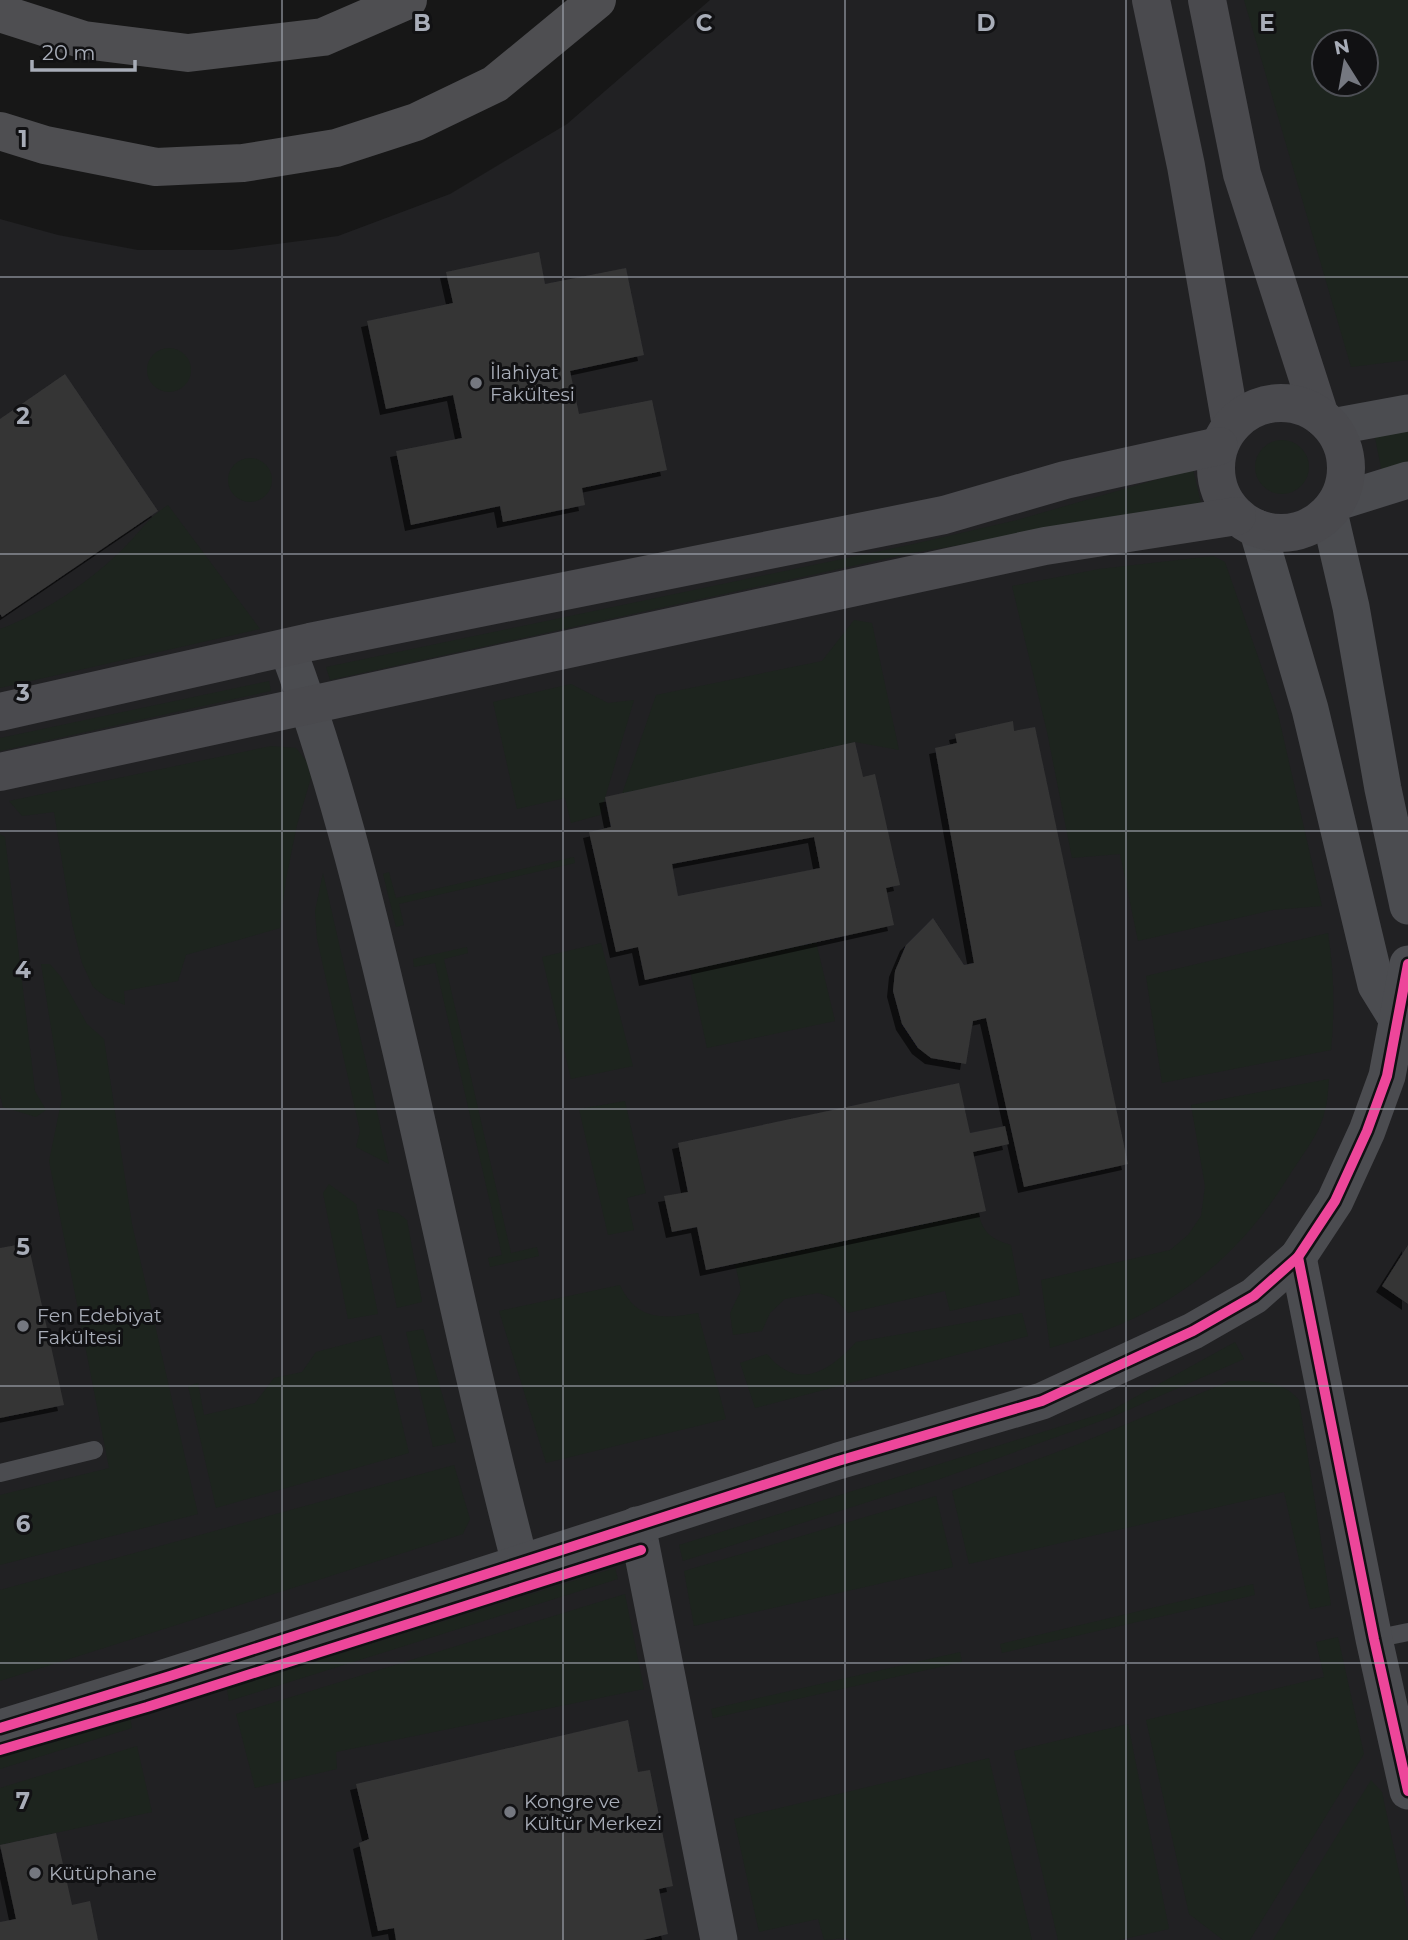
<svg xmlns="http://www.w3.org/2000/svg" width="1408" height="1940" font-family="Montserrat,sans-serif">
<defs>
<filter id="shadow"><feDropShadow dx="-6" dy="6" stdDeviation="0" flood-color="#0009"/></filter>
</defs>
<rect width="100%" height="100%" fill="#171717"/>
<!-- built -->
<path fill="#212123" fill-rule="evenodd" d="M710,0h698v1940h-1408v-1721l58,16 80,15h93l107,-14 112,-42 117,-70zM1324,42h42v42h-42z"/>
<!-- green -->
<g fill="#1d241e" fill-rule="evenodd">
<path d="M1244,0h164v360l-57,7zM1324,42h42v42h-42z"/>
<circle cx="169" cy="370" r="22"/>
<path d="M1408,428v35l-26,10 -8,-41z"/>
<circle cx="1282" cy="467" r="27"/>
<circle cx="250" cy="480" r="22"/>
<path d="M1193,469l10,43 -184,23 -107,18 -582,127 -4,-13 583,-122 108,-25z"/>
<path d="M168,505l92,124 -260,59v-59c46,-17 86,-45 122,-79 15,-15 28,-34 46,-45z"/>
<path d="M1213,556l12,6 53,152 44,192 -49,4 -135,31 -18,-87 -48,4 -25,-126 -35,-146 87,-17z"/>
<path d="M854,620l18,3 27,127 -44,-8 -233,52 34,-99 166,-34z"/>
<path d="M269,681l2,10 -271,60v-13z"/>
<path d="M571,684l37,19 26,-3 -34,115 -29,8 -6,-25 -48,11 -24,-107z"/>
<path d="M271,746l25,2 11,14 4,16 -14,47 -11,54 -6,49 -94,27 -8,26 -54,10 1,14 -18,-7 -14,-11 -11,-24 -10,-40 -18,-111 -32,4 -13,-15z"/>
<path d="M0,834l5,3 30,254 11,19 -10,7 -33,-10 -3,-12z"/>
<path d="M574,857l1,6 -176,41 5,21 -8,2 -13,-53 6,-2 7,26z"/>
<path d="M323,873l66,291 -33,-17 4,-16 -43,-192 -2,-28z"/>
<path d="M1328,933c6,40 7,77 3,117l-169,33 -16,-107z"/>
<path d="M816,942l19,79 -128,27 -17,-78z"/>
<path d="M601,943l32,123 -62,13 -29,-122z"/>
<path d="M467,947l1,6 -24,6 67,294 26,-6 2,9 -49,11 -2,-9 14,-3 -67,-292 -21,4 -1,-8z"/>
<path d="M41,964h9l11,13 26,47 17,15 28,185 66,290 -198,51v-70l109,-27 -60,-307 13,-63z"/>
<path d="M1329,1079c-1,10 -1,21 -4,31 -5,24 -23,45 -36,66 -40,64 -89,112 -159,144 -25,12 -54,20 -80,28l-9,-68 129,-30 18,-15 13,-19 4,-30 -14,-81z"/>
<path d="M625,1101l21,92 -19,5 7,32 -26,5 -29,-126z"/>
<path d="M329,1184l27,20 22,110 -30,5 -25,-126z"/>
<path d="M377,1209l21,4 9,7 15,82 -25,6z"/>
<path d="M978,1212c5,21 13,27 33,33l9,50 -70,16 -5,-20 -97,22 -14,-15 -16,-5 -33,6 -15,14 -8,18 -29,4 -3,-22 11,-23 -6,-26z"/>
<path d="M620,1285c17,36 42,34 78,28l28,106 -180,44 -47,-152z"/>
<path d="M1022,1313l6,23 -273,72 -15,-45 27,-9c31,38 63,17 89,-12z"/>
<path d="M423,1329l33,113 -23,5 -27,-115z"/>
<path d="M381,1335l28,118 -193,55 -28,-122 10,-3 6,32 51,-12 19,-25 28,-6 14,-20z"/>
<path d="M1235,1342l9,17 -132,58 -172,62 -257,82 -4,-16 431,-134z"/>
<path d="M1230,1381c26,0 51,-2 69,19l32,205 -21,4 -26,-117 -315,72 -17,-73 124,-46z"/>
<path d="M454,1465l16,54 -7,15 -463,147v-91z"/>
<path d="M936,1496l17,71 -259,59 -10,-55z"/>
<path d="M615,1568l3,11 -389,122 -2,-12z"/>
<path d="M1253,1584l2,11 -253,58 -2,-9z"/>
<path d="M625,1594l19,95 -308,63 1,17 -82,19 -19,-74z"/>
<path d="M1338,1637l26,117 -114,186h-27l-34,-26 -43,-194 178,-43 -8,-35z"/>
<path d="M960,1652l2,10 -249,56 -2,-9z"/>
<path d="M130,1717l2,11 -132,41v-12z"/>
<path d="M1128,1724l41,205 -50,11h-61l-44,-189z"/>
<path d="M137,1746l15,66 -152,33v-57z"/>
<path d="M989,1758l43,182h-183l-1,-2 -24,2 -6,-21 -59,13 -25,-113z"/>
<path d="M1371,1780l11,12 26,123v25h-135z"/>
</g>
<!-- building -->
<g fill="#353536" fill-rule="evenodd" filter="url(#shadow)">
<path d="M539,252l6,32 81,-16 18,87 -74,16 9,43 73,-14 15,70 -85,18 3,17 -82,17 -3,-16 -89,19 -15,-74 66,-13 -9,-43 -67,14 -19,-88 86,-18 -7,-31z"/>
<path d="M65,374l93,137 -156,106 -2,-3v-195z"/>
<path d="M1013,721l1,10 21,-4 93,437 -104,23 -38,-169 -13,3 -7,43 -35,-6 -13,-10 -16,-24 -9,-33 2,-20 11,-26 27,-27 31,47 10,-2 -39,-215 22,-5 -2,-9z"/>
<path d="M855,742l8,35 12,-3 25,111 -14,3 8,37 -249,55 -7,-33 -22,5 -27,-120 22,-5 -6,-30zM814,837l6,31 -142,28 -6,-32z"/>
<path d="M959,1083l11,50 35,-7 4,18 -36,8 13,59 -280,59 -9,-43 -25,5 -8,-36 24,-4 -10,-49z"/>
<path d="M28,1243l36,162 -64,13v-170z"/>
<path d="M1408,1245v59l-26,-18z"/>
<path d="M628,1720l10,52 12,-2 23,116 -14,3 9,45 -25,6h-247l-2,-12 -16,3 -19,-88 10,-4 -13,-55z"/>
<path d="M56,1833l16,72 18,-4 8,39h-98v-18l16,-3 -16,-74z"/>
</g>
<g fill="none" stroke-linecap="round" stroke-linejoin="round">
<!-- lane -->
<g stroke="#4b4c50" stroke-width="18">
<path d="M0,1473l94,-23"/>
<path d="M1374,1639l34,-7"/>
</g>
<!-- street -->
<g stroke="#4b4c50" stroke-width="37">
<path d="M1332,427l76,-14"/>
<path d="M1337,502l71,-22"/>
<path d="M1329,512l22,95 32,182 25,117"/>
<path d="M1257,528l53,181 66,276 21,34"/>
<path d="M287,647c51,136 84,276 117,417 38,167 73,334 116,499"/>
<path d="M1298,1257l76,382 34,152"/>
<path d="M637,1525l82,415"/>
<path d="M0,1728l170,-52 668,-215 204,-60 151,-70 61,-35 44,-39 37,-56 32,-70 20,-55 21,-112"/>
</g>
<!-- secondary -->
<g stroke="#4a4a4e" stroke-width="38">
<path d="M1151,0l35,166 45,260"/>
<path d="M1207,0l35,174 78,242"/>
<circle cx="1281" cy="468" r="65"/>
<path d="M0,712l310,-70 634,-127 121,-35 154,-34"/>
<path d="M0,772l1045,-226 192,-30"/>
</g>
<!-- highway -->
<g stroke="#4e4e51" stroke-width="38">
<path d="M0,13l84,27 104,13 135,-16 85,-37"/>
<path d="M0,131l45,14 111,22 87,-4 93,-15 80,-26 79,-38 102,-84"/>
</g>
<!-- cycleway casing -->
<g stroke="#111113" stroke-width="15">
<g id="cycleway">
<path d="M1298,1257l76,382 34,152"/>
<path d="M0,1728l170,-52 668,-215 204,-60 151,-70 61,-35 44,-39 37,-56 32,-70 20,-55 21,-112"/>
<path d="M0,1750l147,-43 494,-157"/>
</g>
</g>
<!-- cycleway -->
<use href="#cycleway" stroke="#ed469a" stroke-width="10"/>
</g>
<!-- grid -->
<path fill="none" stroke="#a8adb8" stroke-width="2" stroke-opacity="0.55" d="M282,0v1940M563,0v1940M845,0v1940M1126,0v1940M0,277h1408M0,554h1408M0,831h1408M0,1109h1408M0,1386h1408M0,1663h1408"/>
<!-- markers -->
<g fill="#757880" stroke="#111113" stroke-width="2.5">
<circle cx="476" cy="383" r="7"/>
<circle cx="23" cy="1326" r="7"/>
<circle cx="510" cy="1812" r="7"/>
<circle cx="35" cy="1873" r="7"/>
</g>
<g text-anchor="middle" stroke-width="6" stroke-linejoin="round" paint-order="stroke">
<!-- poi labels -->
<g font-size="19" fill="#a8adb8" stroke="#111113" text-anchor="start">
<text x="490" y="379">İlahiyat<tspan x="490" dy="22">Fakültesi</tspan></text>
<text x="37" y="1322">Fen Edebiyat<tspan x="37" dy="22">Fakültesi</tspan></text>
<text x="524" y="1808">Kongre ve<tspan x="524" dy="22">Kültür Merkezi</tspan></text>
<text x="49" y="1880">Kütüphane</text>
</g>
</g>
<g font-size="23" text-anchor="middle" font-weight="bold" fill="#a8adb8" stroke="#111113" stroke-width="6" stroke-linejoin="round" paint-order="stroke">
<text x="422" y="31">B</text>
<text x="704" y="31">C</text>
<text x="986" y="31">D</text>
<text x="1267" y="31">E</text>
<text x="23" y="147">1</text>
<text x="23" y="424">2</text>
<text x="23" y="701">3</text>
<text x="23" y="978">4</text>
<text x="23" y="1255">5</text>
<text x="23" y="1532">6</text>
<text x="23" y="1809">7</text>
</g>
<!-- north arrow -->
<g transform="translate(1345 63) rotate(349)"><circle r="33" fill="#111113" stroke="#4d4f55" stroke-width="2"/>
<path d="M0-5L12 26L0 18L-12 26Z" fill="#757880"/>
<text y="-10" font-size="19" font-weight="bold" text-anchor="middle" fill="#a8adb8">N</text>
</g>
<!-- scale -->
<path d="M32 60v10h103v-10" fill="none" stroke="#a8adb8" stroke-width="3.5"/>
<text x="42" y="60" font-size="21" fill="#a8adb8" stroke="#111113" stroke-width="5" paint-order="stroke">20 m</text>
</svg>
